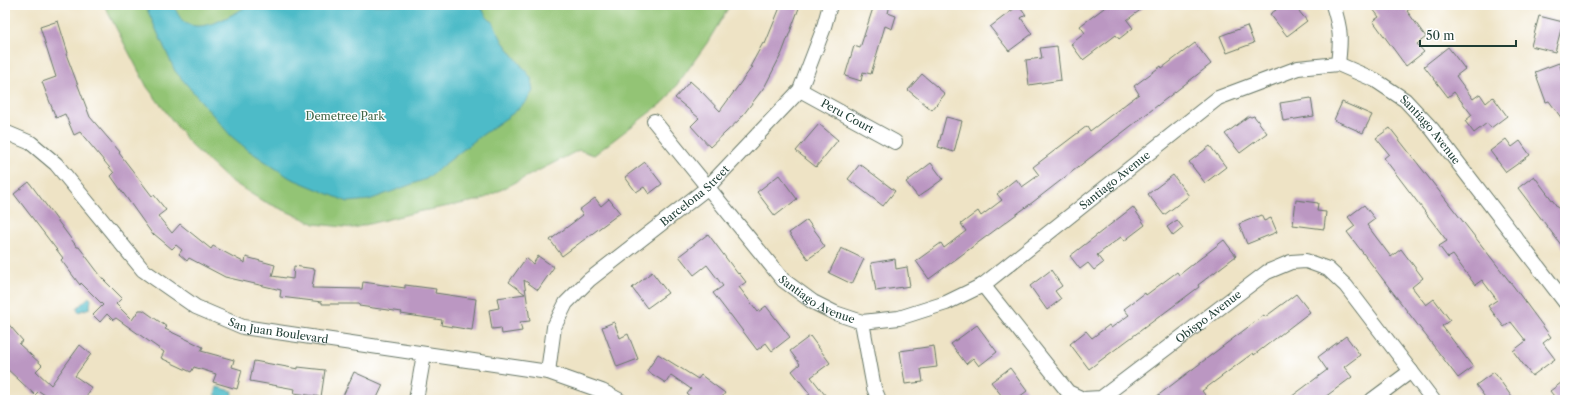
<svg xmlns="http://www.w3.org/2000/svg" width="1570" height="405" font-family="'Libre Caslon Text',serif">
<rect width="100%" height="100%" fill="#fff"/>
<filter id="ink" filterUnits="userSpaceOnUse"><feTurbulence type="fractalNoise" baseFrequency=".025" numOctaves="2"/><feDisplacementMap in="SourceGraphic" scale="8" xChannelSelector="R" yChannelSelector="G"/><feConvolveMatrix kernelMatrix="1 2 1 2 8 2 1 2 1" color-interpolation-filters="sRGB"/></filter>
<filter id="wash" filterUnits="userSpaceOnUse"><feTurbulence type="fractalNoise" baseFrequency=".012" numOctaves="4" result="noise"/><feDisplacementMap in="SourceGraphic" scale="16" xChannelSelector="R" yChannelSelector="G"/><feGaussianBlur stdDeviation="0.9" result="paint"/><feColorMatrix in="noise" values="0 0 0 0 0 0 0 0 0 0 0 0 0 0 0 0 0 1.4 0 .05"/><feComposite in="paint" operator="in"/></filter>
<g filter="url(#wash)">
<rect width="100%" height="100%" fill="#eee3c5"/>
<!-- green -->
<path fill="#93c474" stroke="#598054" d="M104,5h626l-23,38 -41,57 -72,55 -15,-5 -98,50 -64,12 -64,16 -38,-4 -54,-24 -33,-21 -37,-34 -44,-58z"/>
<!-- water -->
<g fill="#4ebbc8" stroke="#367c7e">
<path d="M145,5h28c3,5 6,12 10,16 17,15 50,-7 66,-16h231l6,11 7,7 10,19 28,36 2,13 -7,11 -14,12 -34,24 -52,41 -57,21 -21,2 -58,-24 -42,-28 -17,-14 -56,-65z"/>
<path d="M89,297l2,2 -1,9 -12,4 -1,-4z"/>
<path d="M217,387l16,4 -2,9 -16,-5z"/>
</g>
<g id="blocks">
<!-- building -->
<g fill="#bb97c2">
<path d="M781,5h11l7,3 -17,45 -17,33 -25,33 -30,28 -19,-21 8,-8 -24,-20 15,-17 11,10 19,20 32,-44h-2l13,-24 2,1z"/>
<path d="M874,5h16l-2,8 8,3 -4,13 -7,-3 -14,48 -8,-2 -2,9 -16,-5 9,-30 6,2z"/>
<path d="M1019,5l7,10 -5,3 11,16 -23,17 -19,-24z"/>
<path d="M1108,5h39l-20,15 6,8 -14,11 -3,-4 -33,25 -12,-16 14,-11 -5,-7z"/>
<path d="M1273,5h21l13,16 -20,15 -17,-22 6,-4z"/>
<path d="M1370,5h45l-8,6 19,26 -9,7 7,8 -18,14 -33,-45 6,-4z"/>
<path d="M1539,16l24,6 -8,30 -24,-6z"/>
<path d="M58,21l10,32 -2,1 24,63 30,35 -1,1 33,43 2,-1 12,15 -8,6 14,17 8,-9 31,25 2,-3 32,17 1,-6 29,8 -3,11 21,3 1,-13 21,3 -3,19 50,1 1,-7 42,6v-3l31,4 -1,4 41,6 -4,31 -31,-5 1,-5 -41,-6 1,-2 -43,-6 1,-2h-38v-2l-42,-5 1,-7 -56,-13 -36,-19 -2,3 -8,-7 3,-4 -6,-5 -4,4 -18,-15 -1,1 -42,-59 3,-3 -34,-41 -6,3 -9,-21 -9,4 -14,-36 14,-5 -16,-50z"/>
<path d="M1247,26l7,17 -27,10 -7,-17z"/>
<path d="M1195,43l16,21 -178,138 -104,77 -13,-18 25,-18 3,5 22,-17 -5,-7 17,-13 3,5 21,-16 -5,-6 19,-15 6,8 17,-12 -6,-8 54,-41 3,5 49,-37 -5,-8 27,-20 1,2z"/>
<path d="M1057,46l4,34 -32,5 -3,-25 16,-2 -2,-10z"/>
<path d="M1448,47l17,22 -9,7 17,23 7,-5 6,9 7,-6 14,19 -16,12 -4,-5 -13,10 -9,-12 7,-6 -18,-23 -6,5 -24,-31z"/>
<path d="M1559,63l6,18v42l-16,-22 -3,1 -11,-30z"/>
<path d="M922,74l23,20 -13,16 -24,-20z"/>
<path d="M1311,98l3,18 -31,5 -3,-18z"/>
<path d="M1342,102l30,13 -9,18 -29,-13z"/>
<path d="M1249,116l2,1 3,-1 13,17 -27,20 -15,-19z"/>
<path d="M946,117l16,4 -8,31 -16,-5z"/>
<path d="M819,124l19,16 -22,27 -20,-16z"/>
<path d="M1390,128l124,159 37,50 -8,6 12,16 -23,17 -19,-25 13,-10 -15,-19 -7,5 -16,-21 9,-6 -15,-20 -7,5 -22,-30 -5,3 -9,-12 8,-5 -63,-83 5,-4 -13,-16z"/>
<path d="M1506,139l6,8 8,-6 10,14 -24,17 -16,-21z"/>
<path d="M1210,146l16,21 -21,16 -16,-21z"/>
<path d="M645,162l17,22 -13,10 -5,-7 -8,5 -11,-15z"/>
<path d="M931,163l12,16 -25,18 -12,-15z"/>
<path d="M860,164l35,27 -12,15 -35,-27z"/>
<path d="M779,175l18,24 -22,17 -18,-24z"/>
<path d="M1173,175l16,21 -25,19 -16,-21z"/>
<path d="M1534,176l31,41v33l-47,-62z"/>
<path d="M29,182l48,65h2l24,32 19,19 -6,6 16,16 7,-10h4l24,17 -2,2 38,18 -2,4 33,9 -2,7 10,3 -5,19 -24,-7 3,-8 -22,-7 -3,5 -30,-14 3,-6 -48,-34 -3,2 -6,-6 -7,8 -7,-7 10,-10 -22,-22 -1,2 -19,-25 2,-2 -49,-64z"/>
<path d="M595,198l6,8 8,-7 11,14 -58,43 -12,-16 33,-25 -4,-5z"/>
<path d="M1296,200l22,3 -1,8 9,1 -2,17 -31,-4z"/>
<path d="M1364,205l11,14 -8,6 24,32 10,-8 22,29 -11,9 14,18 8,-6 16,21 -8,6 31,41 -15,11 -111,-146 8,-6 -7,-9z"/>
<path d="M1133,207l12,18 -21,16 -3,-4 -24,18 6,8 -9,7 -6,-7 -8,6 -10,-13z"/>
<path d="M1261,215l3,6 7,-3 6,14 -30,12 -8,-20z"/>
<path d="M807,220l14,19 -1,1 5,7 -17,12 -19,-26z"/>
<path d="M1177,220l6,8 -10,8 -6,-9z"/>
<path d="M708,234l30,40 1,-1 7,9 -7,5 19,25 8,-6 24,31 -18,14 -6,-8 -9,7 -27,-36h-1l-16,-21 10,-7 -16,-21 -13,10 -15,-19z"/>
<path d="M1224,240l12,16 -38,29 1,2 -110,82 -19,-25 16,-13 6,7 17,-13 2,3 18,-13 -5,-6 21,-16 1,2 31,-23 2,3z"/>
<path d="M841,248l23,11 -12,25 -23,-11z"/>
<path d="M538,256l16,11 -16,23 -14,-10 6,41 -10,1 2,9 -20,3 -1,-6 -9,1 -3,-19 10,-2 -2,-10 28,-4 -16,-12 17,-24 7,6z"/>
<path d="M895,259l1,10 11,-2 3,19 -34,5 -5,-28z"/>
<path d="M1051,270l11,16 -7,5 6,8 -14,11 -17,-24z"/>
<path d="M652,272l16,21 -21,15 -15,-20z"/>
<path d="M1296,294l14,18 -56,43 -1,-2 -51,38 7,9h-57l112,-85 1,2z"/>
<path d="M5,320l18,21 -4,3 23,21 -6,6 15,14 29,-40 11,9 -16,22 17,12 -9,12h-31l-13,-9 -4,4 -30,-28z"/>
<path d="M614,322l6,16 8,-4 10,25 -21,8 -15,-40z"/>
<path d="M977,325l20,27 -18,14 -6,-8 -7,6 -15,-20z"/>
<path d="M810,336l20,27 -19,14 18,23h-27l8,-6 -18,-23 8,-7 -10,-13z"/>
<path d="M1346,336l14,19 -16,12 8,10 -31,23h-34l40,-30 -9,-13z"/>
<path d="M934,346l3,21 -16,2 2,13 -18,2 -5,-33z"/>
<path d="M658,354l40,25 3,-4 24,18 -5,7h-25l-8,-6 4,-5 -20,-14 -5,8 -19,-12z"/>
<path d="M254,361l44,8v-2l27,3 -4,27 -27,-4 1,-4 -45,-8z"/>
<path d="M1010,368l17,23 -12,9h-10l-14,-18z"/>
<path d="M354,372l29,13 -7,15h-35z"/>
<path d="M1494,372l20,28h-27l-11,-15z"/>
<path d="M1565,380v20h-8l-7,-9z"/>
</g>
</g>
</g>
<g filter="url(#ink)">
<use href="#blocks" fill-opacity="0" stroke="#677767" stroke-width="1"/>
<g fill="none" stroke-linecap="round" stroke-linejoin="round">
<!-- minor casing -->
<g stroke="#677767" stroke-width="16">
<g id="minor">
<path d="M1333,5c8,25 8,33 5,59"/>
<path id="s1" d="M800,90l95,52"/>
<path id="s2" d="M654,121l129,159 30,22 22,11 27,9 37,-4 47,-15 37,-18 235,-187 80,-30 40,-4 37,16 30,20 27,29 133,173"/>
<path id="s3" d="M5,132l26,11 25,21 87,106 53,37 47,20 305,45 54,19 17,9"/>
<path id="s4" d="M983,285l85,107 15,7 18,-1 166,-126 24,-10 15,-1 22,8 18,17 87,114"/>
<path d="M862,322l12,66 5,12"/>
<path id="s5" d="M548,372l6,-45 12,-24 23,-23 118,-92 93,-98 23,-60 7,-25"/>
<path d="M416,400l8,-46"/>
<path d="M1372,400l39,-29"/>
</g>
</g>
<!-- minor -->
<use href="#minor" stroke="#fff" stroke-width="14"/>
</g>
</g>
<g text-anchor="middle" stroke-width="3" stroke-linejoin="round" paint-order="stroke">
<!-- park labels -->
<g font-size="11" fill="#426647" stroke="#fff">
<text x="345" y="120">Demetree Park</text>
</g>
<!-- street labels -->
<g font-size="11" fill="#1f3d34" stroke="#fff">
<text dy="4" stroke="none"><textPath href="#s1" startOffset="54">Peru Court</textPath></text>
<text dy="4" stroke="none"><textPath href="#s2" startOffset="964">Santiago Avenue</textPath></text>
<text dy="4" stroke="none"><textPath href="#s2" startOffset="591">Santiago Avenue</textPath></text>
<text dy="4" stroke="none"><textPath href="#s5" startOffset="240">Barcelona Street</textPath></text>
<text dy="4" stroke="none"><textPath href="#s2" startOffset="244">Santiago Avenue</textPath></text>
<text dy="4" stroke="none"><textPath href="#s4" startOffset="306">Obispo Avenue</textPath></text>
<text dy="4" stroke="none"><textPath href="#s3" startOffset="349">San Juan Boulevard</textPath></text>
</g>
</g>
<!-- margin -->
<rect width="1570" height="405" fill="none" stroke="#fff" stroke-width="20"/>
<!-- scale -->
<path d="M1420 40v6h96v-6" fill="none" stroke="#1f3d34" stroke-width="2"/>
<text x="1426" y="40" font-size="12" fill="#1f3d34" stroke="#ffffff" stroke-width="3" paint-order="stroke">50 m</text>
</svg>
